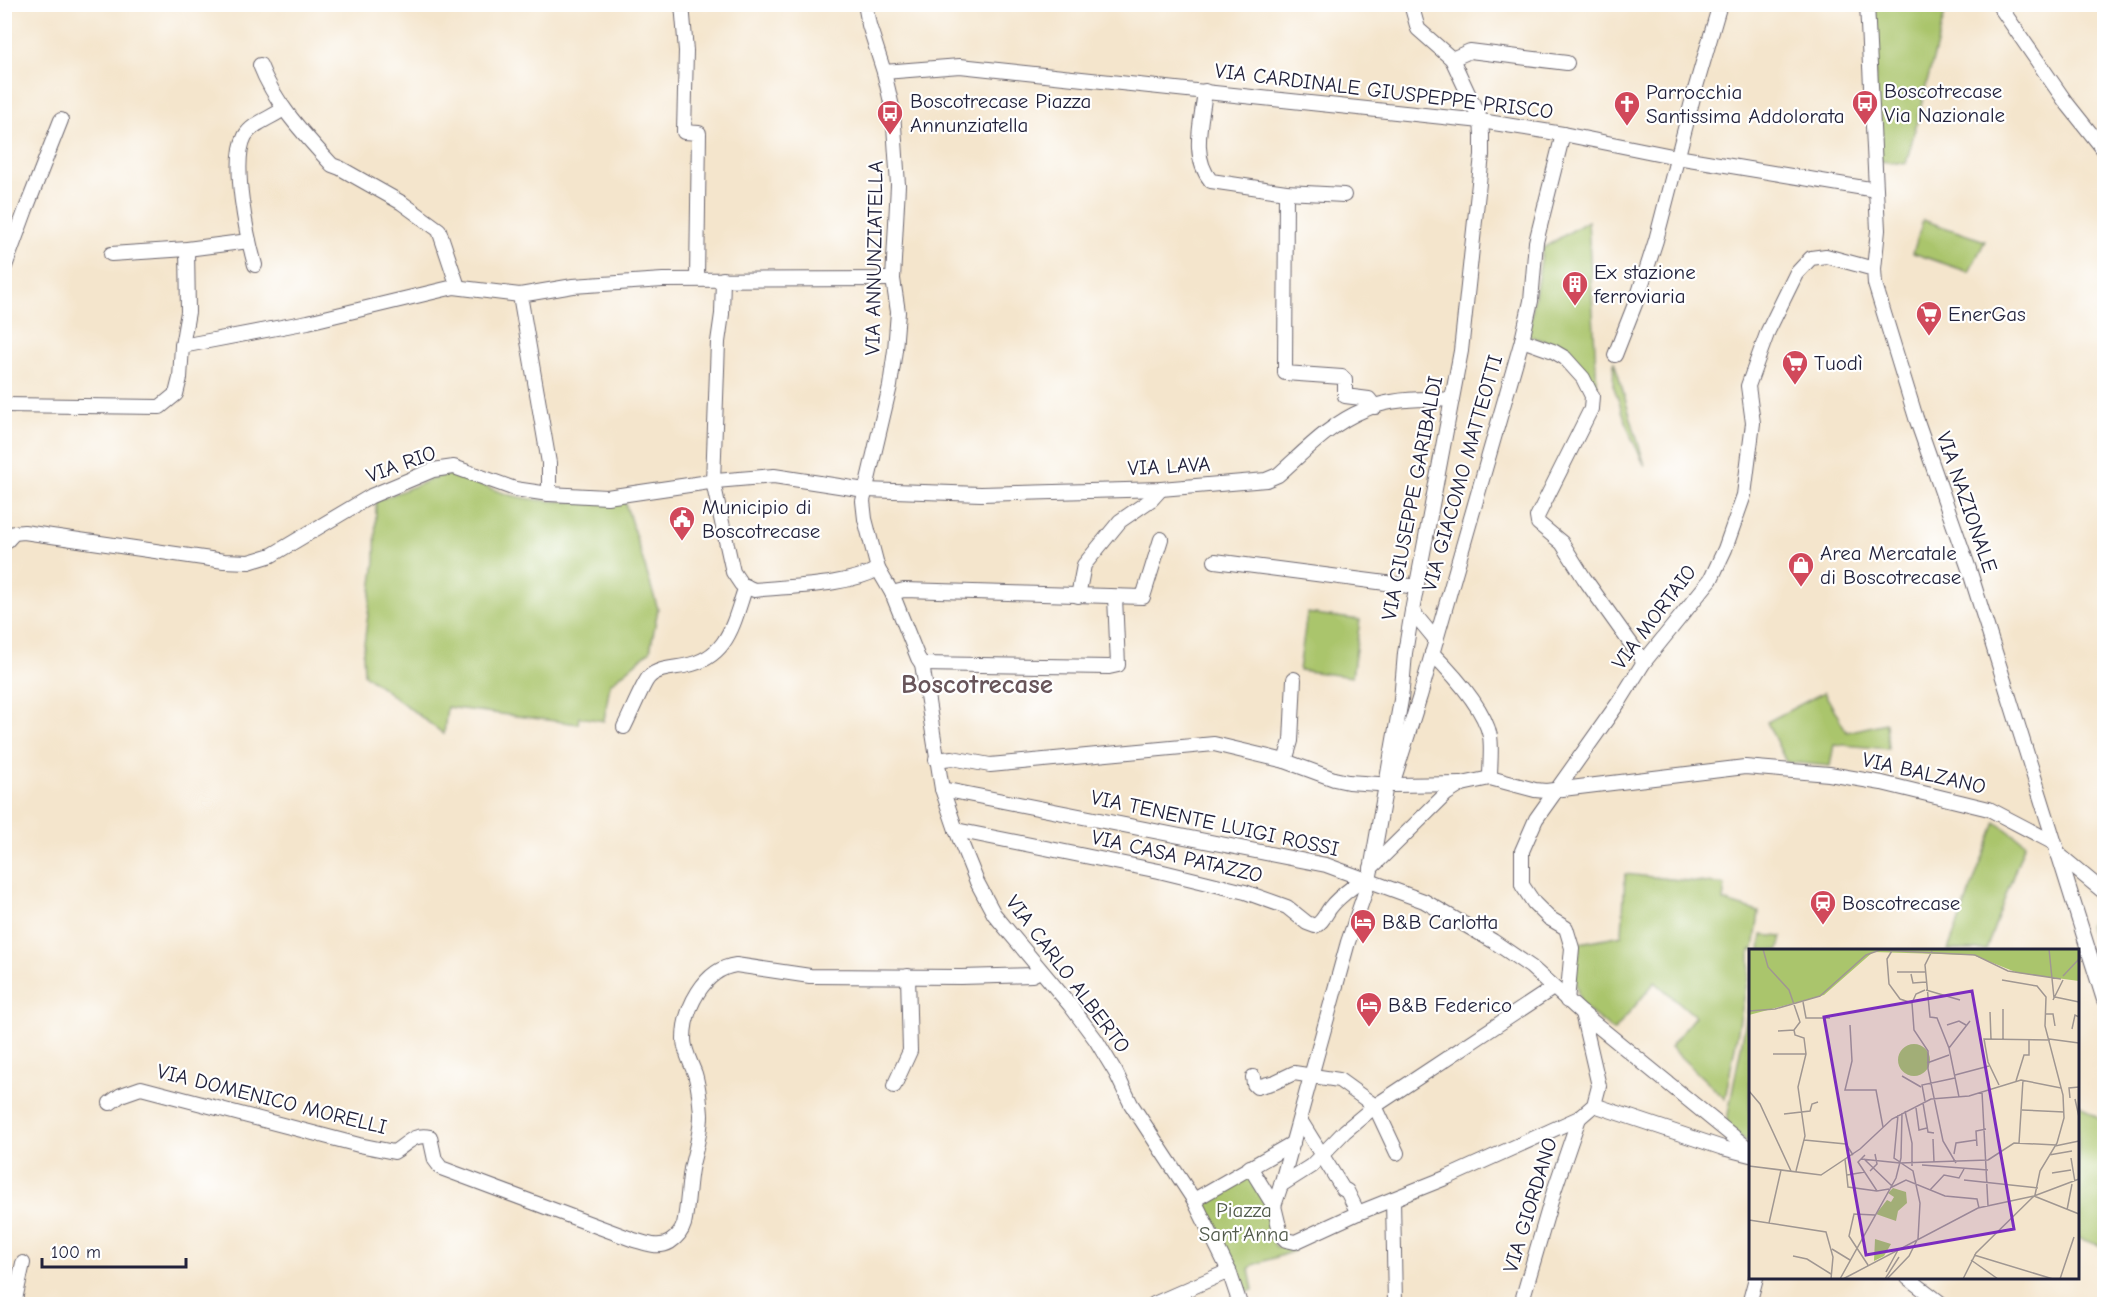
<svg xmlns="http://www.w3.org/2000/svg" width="2109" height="1309" font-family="'Comic Neue',sans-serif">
<rect width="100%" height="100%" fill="#fff"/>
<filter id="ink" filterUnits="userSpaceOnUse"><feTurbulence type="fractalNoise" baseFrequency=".0167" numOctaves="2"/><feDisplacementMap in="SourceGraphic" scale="12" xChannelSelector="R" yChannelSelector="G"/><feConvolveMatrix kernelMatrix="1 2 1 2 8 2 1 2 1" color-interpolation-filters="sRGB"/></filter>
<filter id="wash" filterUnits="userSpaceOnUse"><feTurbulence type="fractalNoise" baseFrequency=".008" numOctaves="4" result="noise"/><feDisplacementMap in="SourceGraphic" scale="24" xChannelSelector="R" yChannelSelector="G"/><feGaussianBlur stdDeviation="1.35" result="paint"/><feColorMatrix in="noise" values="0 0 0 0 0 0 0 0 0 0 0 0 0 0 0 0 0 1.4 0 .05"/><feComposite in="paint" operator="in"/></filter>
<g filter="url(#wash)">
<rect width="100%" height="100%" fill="#f4e5cc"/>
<!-- green -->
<g fill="#aac56c" stroke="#667454" stroke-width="1.5">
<path d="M1872,5h75l-41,159 -27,-3z"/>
<path d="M1923,220l62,21 -16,31 -56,-19z"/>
<path d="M1588,221l9,165 -34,-40 -35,-10 15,-88z"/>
<path d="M1614,361l31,105 -13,-27 -19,-54z"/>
<path d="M448,473c22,5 40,16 62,22 37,9 77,6 115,7l33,107 -8,42 -40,33 -6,37 -25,-4 -1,7 -131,-17 -3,27 -80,-60 -1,-22 12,-91 1,-60z"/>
<path d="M1307,613l53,7 -8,57 -53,-7z"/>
<path d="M1824,692l23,40 39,-9 2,26 -54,-5 -4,22 -44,-4 -19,-40z"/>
<path d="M1996,822l29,21 -39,107h-38z"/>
<path d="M1625,874l100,11 -2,16 36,11 -5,38h-4v17l-25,132 -55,-52 25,-31 -40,-34 -41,49 -33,-26 -6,-24 5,-38 42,-8z"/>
<path d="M2104,897v40l-10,6 -6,-17z"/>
<path d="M1762,935l20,2 -3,13h-19z"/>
<path d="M1750,999v145l-24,-19z"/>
<path d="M2078,1103l26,20v124l-26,-9z"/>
<path d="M1249,1176l25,43 -5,15 7,13 4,-1 5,2 6,-3 3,6 -41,14 -4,4 4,21 -10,2 -9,-27 -30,-65z"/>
</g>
</g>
<g filter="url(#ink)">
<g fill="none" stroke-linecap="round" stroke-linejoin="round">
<!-- minor casing -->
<g stroke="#6c666e" stroke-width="16">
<g id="minor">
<path d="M682,4l4,47 -2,81 15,1 -2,146"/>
<path d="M865,4l4,21 15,47 9,39 5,74 -5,94 5,33 -3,38 -5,36 -27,115 2,18 13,50 14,24 26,65 4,6 20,125 14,41 21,52 17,32 76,91 26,35 20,33 15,31 63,96 35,71 11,33"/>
<path d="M1867,4l11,226 -4,39 1,15 41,134 53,151 135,431"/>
<path d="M1998,4l67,97 39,49"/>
<path d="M1452,59l18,-8 97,12"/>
<path d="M260,65c15,39 44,69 72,100l8,3 62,35 37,27 19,57"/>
<path d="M884,72l76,-6 521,55 82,13 114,23 199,33"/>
<path d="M1205,91c-3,29 -15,65 6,90l75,11 58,3"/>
<path d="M1286,192l-1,181 57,4 3,3v16l24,3 6,8"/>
<path d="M111,254l76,-5 62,-8"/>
<path d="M255,265c-8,-29 -24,-103 -10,-129 7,-13 27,-18 38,-27"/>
<path d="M4,269l22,-60 35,-89"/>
<path d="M723,279l-1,35 -4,28 -5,140 20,90 8,12 13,6c36,-4 93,-4 124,-21"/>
<path d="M520,295l29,168v31"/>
<path d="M1522,340l31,11 12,7 18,20 9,18 -1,13 -54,108 1,6 24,20 22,35 60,84"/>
<path d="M182,346l6,-34 -1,-63"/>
<path d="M1615,355l22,-56 19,-59 39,-150 25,-86"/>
<path d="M4,405l156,2 16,-13 4,-16 2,-32 126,-24 146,-35 66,8 53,-9 90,-6 230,-1"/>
<path d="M4,544l10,-11 10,-1 200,29 25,1 23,-7 99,-59 62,-26 21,-3 61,22 34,5 58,3 109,-16 58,-5 91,14 116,4 180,-5 105,-9 12,-5c26,-23 53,-52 86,-65 25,-11 61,-12 88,-10"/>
<path d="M1215,561l202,26"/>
<path d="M892,593l12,-3 239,7 18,-58"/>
<path d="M1078,596l6,-31 36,-44 32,-22 9,-10"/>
<path d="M1412,611l24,29"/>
<path d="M1432,653c20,20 52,55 58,83 2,13 0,28 0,42"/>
<path d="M922,664l187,3 9,-2 -3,-68"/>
<path d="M624,727c5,-9 19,-44 25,-50 9,-9 24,-9 35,-11 45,-8 49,-43 62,-80"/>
<path d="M936,760l16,-2 38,7 224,-21 71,17 49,18 14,3 45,3 69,-1"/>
<path d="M1285,761l6,-20 3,-62"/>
<path d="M1392,785l28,-89 102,-356 9,-39 5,-59 27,-108"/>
<path d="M942,789l384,76 98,36 69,40 38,26 51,46 168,137"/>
<path d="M956,830l203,41 86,21 42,15 20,16 8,3c7,-3 10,-11 15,-18 9,-12 22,-20 33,-29"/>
<path d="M2057,853l47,39"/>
<path d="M1371,868l75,-74 16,-10 28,-6 45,12 11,1 199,-24 84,7 53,9 107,26 65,34"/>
<path d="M1567,1001l5,-53 -6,-20 -17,-10 -15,-15 -12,-18v-34l14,-32 83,-117 25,-40 67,-83 14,-30 19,-54 9,-72 -5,-37 20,-55 28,-57 15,-16 15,-2 48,13"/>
<path d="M1253,1077l1,7 3,3 18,-5 19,-9 45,7 36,26 22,47"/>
<path d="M894,1086l16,-35 -2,-75"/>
<path d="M110,1103l11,-8 20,-7 218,57 35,7c13,-8 20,-19 36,-15l5,23 6,8 193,72c12,3 24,9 36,2 6,-4 12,-11 14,-18 4,-18 4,-37 7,-55 4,-18 10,-36 10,-54 -1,-14 -2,-28 -6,-41 -4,-11 -11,-23 -11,-35 0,-30 20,-70 52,-74l74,11 151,1 71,-2 8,-4"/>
<path d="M1594,1105l129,43 27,7"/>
<path d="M1300,1120l43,69 4,2 11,22"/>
<path d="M1250,1167l24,39 7,29 5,5 9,2 63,-29 90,-36 131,-59 15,-13 5,-19 -17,-73"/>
<path d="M1281,1185l30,-19 34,-35 30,-25 178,-118"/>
<path d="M1393,1199l2,105"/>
<path d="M1194,1200l99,-57"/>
<path d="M1274,1206l7,-21 67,-243 21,-61 32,-181 4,-47 7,-42 49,-260 21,-196v-20l-1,-14 -29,-62 -34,-30 -7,-25"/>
<path d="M1908,1278l34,26"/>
<path d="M14,1304l9,-41"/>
<path d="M1154,1304l75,-33"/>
<path d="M1521,1304l33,-113 25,-73"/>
<path d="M1749,1304l7,-26"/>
</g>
</g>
<!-- minor -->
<use href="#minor" stroke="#fff" stroke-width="14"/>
</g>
</g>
<!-- icons -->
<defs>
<g id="bus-pin" transform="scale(1.35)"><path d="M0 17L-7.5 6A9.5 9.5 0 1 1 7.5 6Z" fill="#d1495b" stroke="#fff"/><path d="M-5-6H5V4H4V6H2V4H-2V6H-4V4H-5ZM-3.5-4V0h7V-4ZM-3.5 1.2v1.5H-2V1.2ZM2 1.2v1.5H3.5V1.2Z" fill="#fff"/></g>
<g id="church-pin" transform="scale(1.35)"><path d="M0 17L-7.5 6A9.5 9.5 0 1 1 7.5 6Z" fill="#d1495b" stroke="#fff"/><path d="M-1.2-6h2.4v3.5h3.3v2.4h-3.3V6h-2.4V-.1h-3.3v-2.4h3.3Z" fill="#fff"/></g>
<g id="building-pin" transform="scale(1.35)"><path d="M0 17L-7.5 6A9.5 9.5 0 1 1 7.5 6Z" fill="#d1495b" stroke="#fff"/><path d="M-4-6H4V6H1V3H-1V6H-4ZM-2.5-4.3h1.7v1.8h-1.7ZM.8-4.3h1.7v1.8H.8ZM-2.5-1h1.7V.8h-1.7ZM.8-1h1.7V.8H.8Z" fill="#fff"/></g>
<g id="supermarket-pin" transform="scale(1.35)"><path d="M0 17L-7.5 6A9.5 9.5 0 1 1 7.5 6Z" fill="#d1495b" stroke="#fff"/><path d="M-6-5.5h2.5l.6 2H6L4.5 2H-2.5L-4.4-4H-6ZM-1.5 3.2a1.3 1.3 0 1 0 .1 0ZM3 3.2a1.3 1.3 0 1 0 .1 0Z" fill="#fff"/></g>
<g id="civic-pin" transform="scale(1.35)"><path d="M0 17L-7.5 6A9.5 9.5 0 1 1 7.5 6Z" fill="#d1495b" stroke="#fff"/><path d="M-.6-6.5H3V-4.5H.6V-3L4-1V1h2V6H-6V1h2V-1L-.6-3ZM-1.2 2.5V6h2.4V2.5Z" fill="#fff"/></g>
<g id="shop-pin" transform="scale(1.35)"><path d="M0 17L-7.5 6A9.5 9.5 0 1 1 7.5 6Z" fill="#d1495b" stroke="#fff"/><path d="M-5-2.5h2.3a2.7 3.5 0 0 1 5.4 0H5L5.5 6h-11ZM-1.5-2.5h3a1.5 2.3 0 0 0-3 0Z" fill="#fff"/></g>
<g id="station-pin" transform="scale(1.35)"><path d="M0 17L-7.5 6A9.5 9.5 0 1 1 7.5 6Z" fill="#d1495b" stroke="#fff"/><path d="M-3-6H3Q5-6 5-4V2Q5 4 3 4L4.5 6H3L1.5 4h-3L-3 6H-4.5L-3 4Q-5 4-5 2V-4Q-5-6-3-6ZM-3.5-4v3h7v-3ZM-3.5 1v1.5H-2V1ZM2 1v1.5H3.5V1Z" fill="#fff"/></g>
<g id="hotel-pin" transform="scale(1.35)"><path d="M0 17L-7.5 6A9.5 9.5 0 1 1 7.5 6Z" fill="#d1495b" stroke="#fff"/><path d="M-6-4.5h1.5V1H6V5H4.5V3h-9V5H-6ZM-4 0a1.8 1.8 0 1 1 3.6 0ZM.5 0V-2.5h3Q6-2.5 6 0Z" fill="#fff"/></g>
</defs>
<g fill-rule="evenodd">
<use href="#bus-pin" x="1865" y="103"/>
<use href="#church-pin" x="1627" y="104"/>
<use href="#bus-pin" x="890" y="113"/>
<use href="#building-pin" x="1575" y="284"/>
<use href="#supermarket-pin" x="1929" y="314"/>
<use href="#supermarket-pin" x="1795" y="363"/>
<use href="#civic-pin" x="682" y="519"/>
<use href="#shop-pin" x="1801" y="565"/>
<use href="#station-pin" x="1823" y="903"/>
<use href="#hotel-pin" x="1363" y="922"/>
<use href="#hotel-pin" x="1369" y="1005"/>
</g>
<g text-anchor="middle" stroke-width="4.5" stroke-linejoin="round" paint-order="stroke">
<!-- street labels -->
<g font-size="21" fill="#22223b" stroke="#fff">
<text transform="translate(1384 91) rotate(7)" y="7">VIA CARDINALE GIUSPEPPE PRISCO</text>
<text transform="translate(874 258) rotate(-89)" y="7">VIA ANNUNZIATELLA</text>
<text transform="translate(401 464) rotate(-20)" y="7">VIA RIO</text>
<text transform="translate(1169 466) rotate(-3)" y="7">VIA LAVA</text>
<text transform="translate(1462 473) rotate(-74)" y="7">VIA GIACOMO MATTEOTTI</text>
<text transform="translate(1412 498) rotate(-79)" y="7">VIA GIUSEPPE GARIBALDI</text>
<text transform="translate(1967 502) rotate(71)" y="7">VIA NAZIONALE</text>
<text transform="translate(1654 617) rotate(-53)" y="7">VIA MORTAIO</text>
<text transform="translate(1924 773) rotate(13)" y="7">VIA BALZANO</text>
<text transform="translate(1215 823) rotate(12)" y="7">VIA TENENTE LUIGI ROSSI</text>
<text transform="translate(1177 856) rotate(13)" y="7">VIA CASA PATAZZO</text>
<text transform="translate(1068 974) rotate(53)" y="7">VIA CARLO ALBERTO</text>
<text transform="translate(272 1099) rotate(14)" y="7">VIA DOMENICO MORELLI</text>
<text transform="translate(1530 1205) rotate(-73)" y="7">VIA GIORDANO</text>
</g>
<!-- poi labels -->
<g font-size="21" fill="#22223b" stroke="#fff" text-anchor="start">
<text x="1884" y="98">Boscotrecase<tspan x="1884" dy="24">Via Nazionale</tspan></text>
<text x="1646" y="99">Parrocchia<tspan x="1646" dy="24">Santissima Addolorata</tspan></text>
<text x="910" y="108">Boscotrecase Piazza<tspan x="910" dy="24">Annunziatella</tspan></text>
<text x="1594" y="279">Ex stazione<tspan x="1594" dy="24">ferroviaria</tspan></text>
<text x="1948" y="321">EnerGas</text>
<text x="1814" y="370">Tuodì</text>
<text x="702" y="514">Municipio di<tspan x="702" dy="24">Boscotrecase</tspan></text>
<text x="1820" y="560">Area Mercatale<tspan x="1820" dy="24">di Boscotrecase</tspan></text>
<text x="1842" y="910">Boscotrecase</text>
<text x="1382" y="929">B&amp;B Carlotta</text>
<text x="1388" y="1012">B&amp;B Federico</text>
</g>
<!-- park labels -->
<g font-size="21" fill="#525b4c" stroke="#fff">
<text x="1244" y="1217">Piazza<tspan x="1244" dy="24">Sant'Anna</tspan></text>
</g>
<!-- district labels -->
<g font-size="27" font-weight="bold" fill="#68555a" stroke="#fff">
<text x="977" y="693">Boscotrecase</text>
</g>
</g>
<!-- overview -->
<g transform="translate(1749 949)">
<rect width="330" height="330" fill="#f4e5cc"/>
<path d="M0,0h330v32l-61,-8 -45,-18 -100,-3 -49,43 -75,20zM149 111a16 16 0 1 1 32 0a16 16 0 1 1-32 0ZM144,239l13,4 1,11 -9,8 -2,10 -20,-7 11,-14 4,2 3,-5 -6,-4zM126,290l16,5 -7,12 -10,5z" fill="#aac56c"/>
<path fill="none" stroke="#a09792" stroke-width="1.5" d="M14,0l5,18 21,23 11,32 -6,8 -16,1M144,0l-6,10 2,25 11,15 12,4 2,27 14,21v18l15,72 13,22M300,0l5,49M183,2l-7,14 5,52 7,1 12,30 10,49M148,23h28M162,25l2,9 13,-1M314,27l16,-17M177,41l34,10M306,48l24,5M304,51l10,-20M54,53l3,16h24M163,54l4,-9 9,-4M0,62l26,-2 45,-13 46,-41 14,-5 95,5 33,16 53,8M241,63l1,27M297,65h7l2,12M101,76l2,36 -7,29h31l7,37M198,76l12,-4 7,4M323,80l3,-14 4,2M45,81l1,5 9,3 2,16 -8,33 7,49 -9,35M254,90v-30M300,90l30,4M200,99l21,-27M24,105h33M178,114l22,-8M206,126l34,-9M153,127l19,11M267,132l8,-26h5v-15M250,136l-11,-23 -4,-23 66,1M0,142l11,13 31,67M233,143l6,114M321,149l-1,-10 10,-1M326,150l4,18M176,152l-3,-16 33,-7M174,154l5,29 6,1M167,159l3,22 8,-2M273,161l42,2M156,162l7,32v23M35,165l26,-3 2,-7 6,-2M149,166l-4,43 6,4M184,190l1,23M55,191l42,4 7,11M270,194l4,-63M228,197l-1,-15 10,-2M306,197l24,-5M205,205l2,-11 20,-3M116,206l-7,7 19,29 12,-2M300,206l23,-4M322,209l4,24M96,210l3,28 29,4M112,210l39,4 88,-3M115,210l28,27M239,211l26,-17 42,2M152,214l12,8 7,32 -2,36M173,216l66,5M0,217l72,9 39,-26 32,-30 39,-20 38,-3 52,-16 40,8M121,222l7,-7 -2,-10M303,224l19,-3M98,226l18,-3M215,231l74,8M141,239l16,-8 39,16 32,3 2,9M181,241l14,-15 15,3 5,-9M285,247l45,18M318,261l5,-26M0,271l77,12 7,25 -2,22M20,274l12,-53M83,300l18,11M225,306l79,24M44,307l14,3 24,15M222,311l27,19M119,316l-19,-29 5,-22 21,1M137,323l12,-22M91,330l56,-101 5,-20 1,-45M94,330l135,-71 56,-12 45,-17M136,330l14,-22M138,330l22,-23 8,-16M214,330l13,-26 59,-58 5,-24 17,-28 7,-25 -1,-23 -18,-69 1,-29 -9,-11 -35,-6M311,330l14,-42"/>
<path fill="#7b2cbf" fill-opacity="0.15" stroke="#7b2cbf" stroke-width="3" d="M223,42l42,238 -148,26 -42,-238z"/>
<rect width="330" height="330" fill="none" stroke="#22223b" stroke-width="3"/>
</g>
<!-- margin -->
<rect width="2109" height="1309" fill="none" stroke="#fff" stroke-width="24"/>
<!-- scale -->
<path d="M42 1258v9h144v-9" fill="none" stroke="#22223b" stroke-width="3"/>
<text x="51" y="1258" font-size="18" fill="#22223b" stroke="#ffffff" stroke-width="4.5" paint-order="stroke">100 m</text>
</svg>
